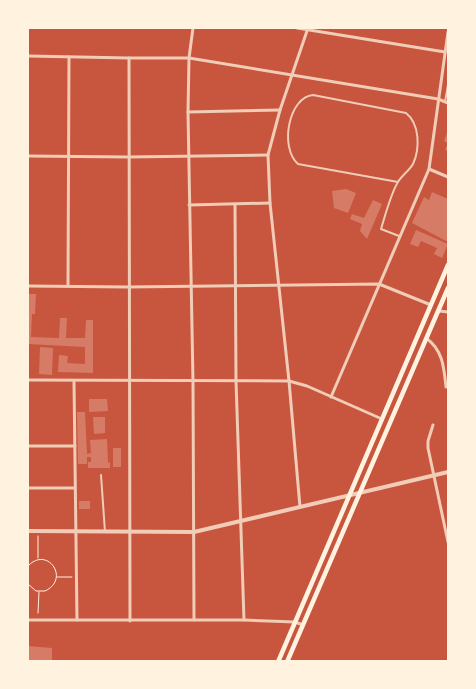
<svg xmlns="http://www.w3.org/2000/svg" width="476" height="689" font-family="'Open Sans',sans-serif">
<rect width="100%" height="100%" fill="#c8553d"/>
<!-- building -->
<g fill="#d67c66">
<path d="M448,130v21l-3,-1 3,-7 -4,-2z"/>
<path d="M346,189l10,4 -8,20 -14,-5 -2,-17z"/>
<path d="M432,192l16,7v43l-36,-19 12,-26 5,3z"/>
<path d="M373,200l9,4 -15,35 -7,-8 2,-7 -12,-5 2,-5 12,4z"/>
<path d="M416,230l32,14 -6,14 -8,-4 3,-6 -16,-7 -3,6 -8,-3z"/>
<path d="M28,294h8l-1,20h-3l-1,23 28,1 1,-20h7l-1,20h19l1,-18h7v53l-35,-1 1,-17 9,1 -1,7 18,1v-17l-57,-3z"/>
<path d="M40,347l13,1 -1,27 -13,-1z"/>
<path d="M89,399h18l1,12 -19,1z"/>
<path d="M77,412h8l2,42 4,-1 -1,-13 17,-1 1,24 2,-1v6h-22v-6h3v-5h-4v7h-9z"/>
<path d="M93,417h12v16l-11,1z"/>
<rect x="113" y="448" width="8" height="19"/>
<rect x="79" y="501" width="11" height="8"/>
<path d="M28,646l24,2v14h-24z"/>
</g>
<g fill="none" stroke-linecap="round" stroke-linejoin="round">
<!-- path -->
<g stroke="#fff3e0" stroke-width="1">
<path d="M38,536v22"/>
<path d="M28,566c19,-21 43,13 17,25h-9l-8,-7"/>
<path d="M57,577h15"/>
<path d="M38,613l1,-21"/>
</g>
<!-- service -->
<g stroke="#f1ccb7" stroke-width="2">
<path d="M445,102l3,-17"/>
<path d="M398,182l-100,-18c-19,-17 -9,-67 15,-69l93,18c14,11 14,36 7,51 -4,7 -11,11 -15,18 -7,11 -13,34 -17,47l18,7"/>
<path d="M101,475l4,57"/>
</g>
<!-- minor -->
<g stroke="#f1ccb7" stroke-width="3">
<path d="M193,28l-4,30 -1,54 5,270 1,238"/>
<path d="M297,28l148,24"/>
<path d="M28,56l101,2h60l249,41 10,4"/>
<path d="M129,58l1,563"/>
<path d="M188,112l92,-2"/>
<path d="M28,156l100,1 140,-2"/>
<path d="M429,169l19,8"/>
<path d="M189,205l81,-2"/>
<path d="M235,205l1,176 8,239"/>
<path d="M28,286l100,1 251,-3 52,21"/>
<path d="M68,286l1,-229"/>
<path d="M439,311l9,1"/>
<path d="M426,338c17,12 18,30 20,49"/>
<path d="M28,380l261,1 18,5 75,33"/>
<path d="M74,382l3,238"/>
<path d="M331,397l98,-228 19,-137"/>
<path d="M433,425l-5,16v7l20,94"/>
<path d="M28,446h47"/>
<path d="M28,488h47"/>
<path d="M300,507l-11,-126 -19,-178 -2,-48 12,-45 28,-82"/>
<path d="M28,620h216l51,2 8,3"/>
</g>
<!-- tertiary -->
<path stroke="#f1ccb7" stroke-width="4" d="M28,531l166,1 254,-60"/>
<!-- secondary -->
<g stroke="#fff3e0" stroke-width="4.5">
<path d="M278,662l170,-397"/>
<path d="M287,662l161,-374"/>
</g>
</g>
<!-- border -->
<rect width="476" height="689" fill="none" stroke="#fff3e0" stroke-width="58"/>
</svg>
